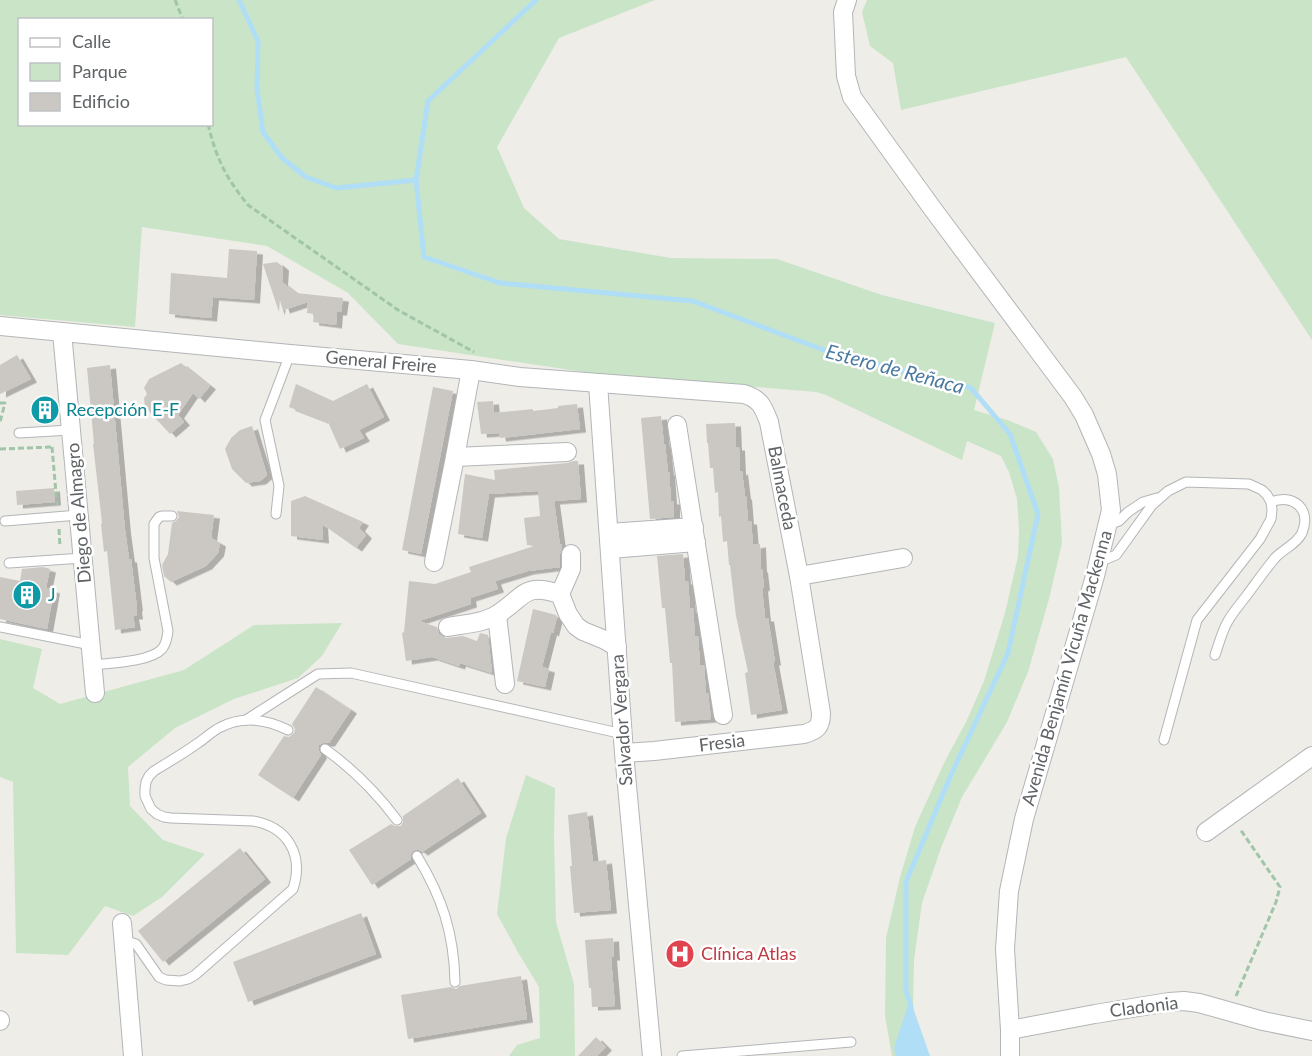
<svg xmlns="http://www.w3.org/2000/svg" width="1312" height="1056" font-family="Lato,sans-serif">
<defs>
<filter id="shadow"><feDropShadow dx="6" dy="3.5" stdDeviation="0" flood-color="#0004"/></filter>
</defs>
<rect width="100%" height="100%" fill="#efede8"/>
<!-- green -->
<g fill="#cae4c7" fill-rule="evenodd">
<path d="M0,0h655l-96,38 -62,109 27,61 35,31 112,19 106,1 105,36 113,28 -21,87 36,11 26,11 17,27 6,29 3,55 -13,56 -21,73 -21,50 -45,75 -21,51 -19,55 -8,57 -1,45 5,51h-26l-7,-40 1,-78 14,-61 15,-50 29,-64 23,-43 17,-39 21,-68 13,-57 1,-27 -2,-30 -8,-27 -8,-16 -34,-15 -5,19 -136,-65 -10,-3 -219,-18 -199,-30 -50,-51 -81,-47 -125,-19 -7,100 -135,-12zM20,20h192v104h-192z"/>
<path d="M867,0h445v340l-186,-283 -225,53 -8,-47 -23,-17 -8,-34z"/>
<path d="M342,623l-20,33 -24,22 -64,21 -59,29 -47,39 2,39 33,34 42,14 -43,43 -29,19 -28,-10 -37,49 -52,-2 -3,-171 -13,-5v-138l42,10 -9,39 27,16 124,-34 70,-45z"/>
<path d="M526,775l29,13 -1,48 2,86 18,62 1,72h-66l8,-11 23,-7 -1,-51 -20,-33 -22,-40 9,-76z"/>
</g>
<!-- water -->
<path fill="#b1def7" d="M910,999l20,57h-34l-2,-8z"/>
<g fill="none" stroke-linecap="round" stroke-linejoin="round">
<!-- stream -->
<g stroke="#b1def7" stroke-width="5">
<path d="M239,0l19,41 -1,48 6,43 19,26 24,19 30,11 80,-8"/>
<path d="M536,0l-108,101 -12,79 8,77 76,26 193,18 136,51 142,36 39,46 28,80 -30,139 -58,124 -44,105v108l5,17"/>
</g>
</g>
<!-- building -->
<g fill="#cbc8c4" filter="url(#shadow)">
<path d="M229,249l28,2 -3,49 -41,-3 -2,21 -42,-4 2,-41 56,5z"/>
<path d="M277,262l6,5 -1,15 14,11 47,5 -2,14h-4l-1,13 -23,-3 1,-8 -7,-1 1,-11 -24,8 -4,-11 -1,13 -16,-48z"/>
<path d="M17,355l14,24 -31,15v-29z"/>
<path d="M181,363l29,23 -11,13 -6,-6 -15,22 6,7 -14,12 -25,-27 -1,-9 3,-4 -3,-6 5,-9z"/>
<path d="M110,365l15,165 4,29h2l6,49h-1l1,8h-4l2,11 -20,3 -8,-79 -3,1 -3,-28 1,-1 -9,-79h1l-7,-76z"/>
<path d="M296,384l37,17 34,-17 17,33 -25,13 5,8 -24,11 -12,-27 -39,-15z"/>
<path d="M433,387l20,4 -32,163 -19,-4z"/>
<path d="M493,401l1,12 39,-4v2l25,-3v-2l19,-2 3,25 -80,9 -1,-5 -18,1 -4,-32z"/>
<path d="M661,416l3,28h1l3,28h1l2,29h3v16l-24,2 -9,-101z"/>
<path d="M735,423l1,24h3l1,25 2,-1 3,25h1l2,25h3l2,24 7,-1 1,25h1l2,18 -2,1 3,30h3l7,44h-2l9,48 -31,5 -6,-42 3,-1 -12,-56 -6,-51h-1l-2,-24 -4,1 -2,-26 -2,1 -1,-25 -3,1 -2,-25h-3l-2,-25h-1l-1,-19z"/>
<path d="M252,426l15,49 -7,6 -14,2 -14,-14 -7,-20 6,-11 9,-8z"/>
<path d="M574,461h4l3,38 -27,2 6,44 2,-1v3l-2,7v13l-32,4 -33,10 3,8 -28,9 1,6 -52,17 18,6 2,7 6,4 18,-2 14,5 3,-8 8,2 4,38 -32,-10 -1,3 -27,-9 -26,4 -4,-28 2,-1 5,-51 26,3 36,-12 -2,-5 65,-21 -7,-1 -3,-27 16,-2 -2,-25 -49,3 -7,44 -24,-4 7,-60 30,6 -1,-10 73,-7z"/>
<path d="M54,488l1,14 -38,3 -1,-14z"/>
<path d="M305,496l58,26 -4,6 7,7 -10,13 -34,-24 1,16 -32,-4v-35z"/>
<path d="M177,511l37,4 -3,23 9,5 -2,10 -12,13 -35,16 -7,-6 -2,-11 6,-11 4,-31 4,-2 3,-4z"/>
<path d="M683,554l2,27h3l2,28 3,-1 2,28h3l2,29h4l2,28h2l3,26 -36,3 -3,-59h-2l-5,-55h-3l-5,-52z"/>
<path d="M43,567l7,2 -4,19 8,2 -7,39 -47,-10v-42l20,4 2,-12z"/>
<path d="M533,609l23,6 1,2 -4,16 -2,-1 -9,35 7,2 -4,18 -28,-6z"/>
<path d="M316,687l35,23 -22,33h-6l-4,2v6l2,4 -28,43 -35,-23 26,-39 5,1 5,-4 1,-4 -3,-5z"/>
<path d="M458,778l23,35 -59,39 -4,-3 -5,2 -3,4 1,4 -39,26 -23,-35 42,-26 4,2h6l2,-4v-6z"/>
<path d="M587,812l6,50 13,-2 5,50 -37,3 -4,-47h2l-4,-51z"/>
<path d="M240,848l25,31 -102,83 -25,-31z"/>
<path d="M361,913l15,41 -128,48 -15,-40z"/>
<path d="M613,938l1,19h-3l4,49 -23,1 -1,-19h-2l-4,-48z"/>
<path d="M521,976l6,43 -119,20 -7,-44 50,-8 5,2 4,-3z"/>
<path d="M596,1037l10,10 -9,9h-19z"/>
</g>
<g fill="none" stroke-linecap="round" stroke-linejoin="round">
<!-- service casing -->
<g stroke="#b3b5b8" stroke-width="11">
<g id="service">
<path d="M19,433l52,-3"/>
<path d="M276,514l3,-28 -14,-66 25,-66"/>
<path d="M5,521l74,-6"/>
<path d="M1108,525l11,-4 9,-9 15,-10 14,-4"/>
<path d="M1099,562l17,-7 36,-50 16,-14 18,-9 63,2 13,6 5,5 4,7 1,8 -1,9 -11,20 -63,81 -33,120"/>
<path d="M9,563l74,-5"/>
<path d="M0,627l91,18"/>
<path d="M1215,655c4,-11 7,-24 13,-34 5,-9 13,-18 19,-26 9,-12 18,-25 28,-37 8,-9 21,-13 27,-25 10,-24 -9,-40 -31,-31"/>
<path d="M93,665c17,-2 57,-3 69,-16 5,-6 5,-12 6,-18l-14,-73v-34l5,-7 3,-1h10"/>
<path d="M246,720l72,-46 33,-1 272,61"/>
<path d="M325,749c28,20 51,43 72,71"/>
<path d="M417,856c25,41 37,77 38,126"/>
<path d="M123,940l13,4 23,33 7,3 14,1 8,-2 7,-4 98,-86c11,-34 -5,-62 -40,-68l-82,-3 -7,-1 -7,-3 -6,-5 -6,-13v-7l1,-7 3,-6 5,-5c15,-9 30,-18 44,-28 8,-5 14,-12 23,-16 22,-11 45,-8 67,3"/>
<path d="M682,1056l169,-14"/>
</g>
</g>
<!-- minor casing -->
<g stroke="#b3b5b8" stroke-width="20">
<g id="minor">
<path d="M847,0l-4,12 3,64 6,21 80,111 141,189 11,18 17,39 6,20 4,36 -16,66 -71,243 -15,72 -4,58 5,81v26"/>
<path d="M0,326l290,28 181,16 49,7 224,17c16,5 19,12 25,28l30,154 22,137c0,14 -4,17 -17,21l-150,17 -30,2"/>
<path d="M62,332l33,361"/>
<path d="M598,384l26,369 28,303"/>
<path d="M677,425l46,290"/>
<path d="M455,457l112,-5"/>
<path d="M609,533l85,-6"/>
<path d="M610,549l86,-7"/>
<path d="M434,562l21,-105 16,-87"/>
<path d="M799,576l104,-18"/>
<path d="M560,594l11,-25v-15"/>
<path d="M497,615l8,69"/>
<path d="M448,627c16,-3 37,-4 50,-13 27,-17 25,-32 62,-20l8,20 8,12 7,5 22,9 12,7"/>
<path d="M1206,832l106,-76"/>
<path d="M122,923l11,133"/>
<path d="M0,1021v-1"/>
<path d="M1010,1030l85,-16 74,-12 15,-1 15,2 64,18 49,10"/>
</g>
</g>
<!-- path -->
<g stroke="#a1c5a8" stroke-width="3" stroke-dasharray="6 3" stroke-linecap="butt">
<path d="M175,0l8,20"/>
<path d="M208,124c8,34 18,54 40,81l150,105 76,42"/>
<path d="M0,403h5l-5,19"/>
<path d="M48,404l1,16"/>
<path d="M52,447l5,58"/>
<path d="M0,449l52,-2"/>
<path d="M59,529l1,18"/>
<path d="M1236,996l40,-94 4,-15 -40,-58"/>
</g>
<!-- service -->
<use href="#service" stroke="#fff" stroke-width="9"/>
<!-- minor -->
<use href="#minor" stroke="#fff" stroke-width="18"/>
</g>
<!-- icons -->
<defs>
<g id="building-disc" transform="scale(1.5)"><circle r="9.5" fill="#0f9aa8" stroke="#fff"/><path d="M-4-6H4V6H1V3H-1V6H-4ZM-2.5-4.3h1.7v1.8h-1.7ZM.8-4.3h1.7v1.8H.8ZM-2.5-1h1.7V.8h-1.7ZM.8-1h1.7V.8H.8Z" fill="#fff"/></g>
<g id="hospital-disc" transform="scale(1.5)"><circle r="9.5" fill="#e0444e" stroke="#fff"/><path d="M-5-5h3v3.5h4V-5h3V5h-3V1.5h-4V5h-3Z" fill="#fff"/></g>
</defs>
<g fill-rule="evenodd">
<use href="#building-disc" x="45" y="410"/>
<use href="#building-disc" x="27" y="595"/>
<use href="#hospital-disc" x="680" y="954"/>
</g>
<g text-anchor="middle" stroke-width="5" stroke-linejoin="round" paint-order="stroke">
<!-- street labels -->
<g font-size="18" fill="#5f6366" stroke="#fff">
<text transform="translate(381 362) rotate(5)" y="6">General Freire</text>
<text transform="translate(782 488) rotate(79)" y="6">Balmaceda</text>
<text transform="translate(79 513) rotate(-95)" y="6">Diego de Almagro</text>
<text transform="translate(1067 668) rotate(-74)" y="6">Avenida Benjamín Vicuña Mackenna</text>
<text transform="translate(622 720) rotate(-94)" y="6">Salvador Vergara</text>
<text transform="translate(722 743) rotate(-7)" y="6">Fresia</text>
<text transform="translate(1144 1007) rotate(-7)" y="6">Cladonia</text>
</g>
<!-- culture labels -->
<g font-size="18" fill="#0d838f" stroke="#fff" text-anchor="start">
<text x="66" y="416">Recepción E-F</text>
<text x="48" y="601">J</text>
</g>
<!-- health labels -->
<g font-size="18" fill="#be3a42" stroke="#fff" text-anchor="start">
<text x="701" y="960">Clínica Atlas</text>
</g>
<!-- water labels -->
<g font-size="20" font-style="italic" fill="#4b7aa0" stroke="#fff">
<text transform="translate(895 369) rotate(15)" y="7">Estero de Reñaca</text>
</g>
</g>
<!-- legend -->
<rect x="18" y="18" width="195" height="108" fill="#ffffff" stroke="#bfc1c2" stroke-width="1.5"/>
<rect x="30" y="38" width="30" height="9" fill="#ffffff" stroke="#bfc1c2" stroke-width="1.5"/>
<text x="72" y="48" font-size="18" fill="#5f6366">Calle</text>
<rect x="30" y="63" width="30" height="18" fill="#cae4c7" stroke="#bfc1c2" stroke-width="1.5"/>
<text x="72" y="78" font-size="18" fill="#5f6366">Parque</text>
<rect x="30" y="93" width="30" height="18" fill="#cbc8c4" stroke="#bfc1c2" stroke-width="1.5"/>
<text x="72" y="108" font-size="18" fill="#5f6366">Edificio</text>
</svg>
